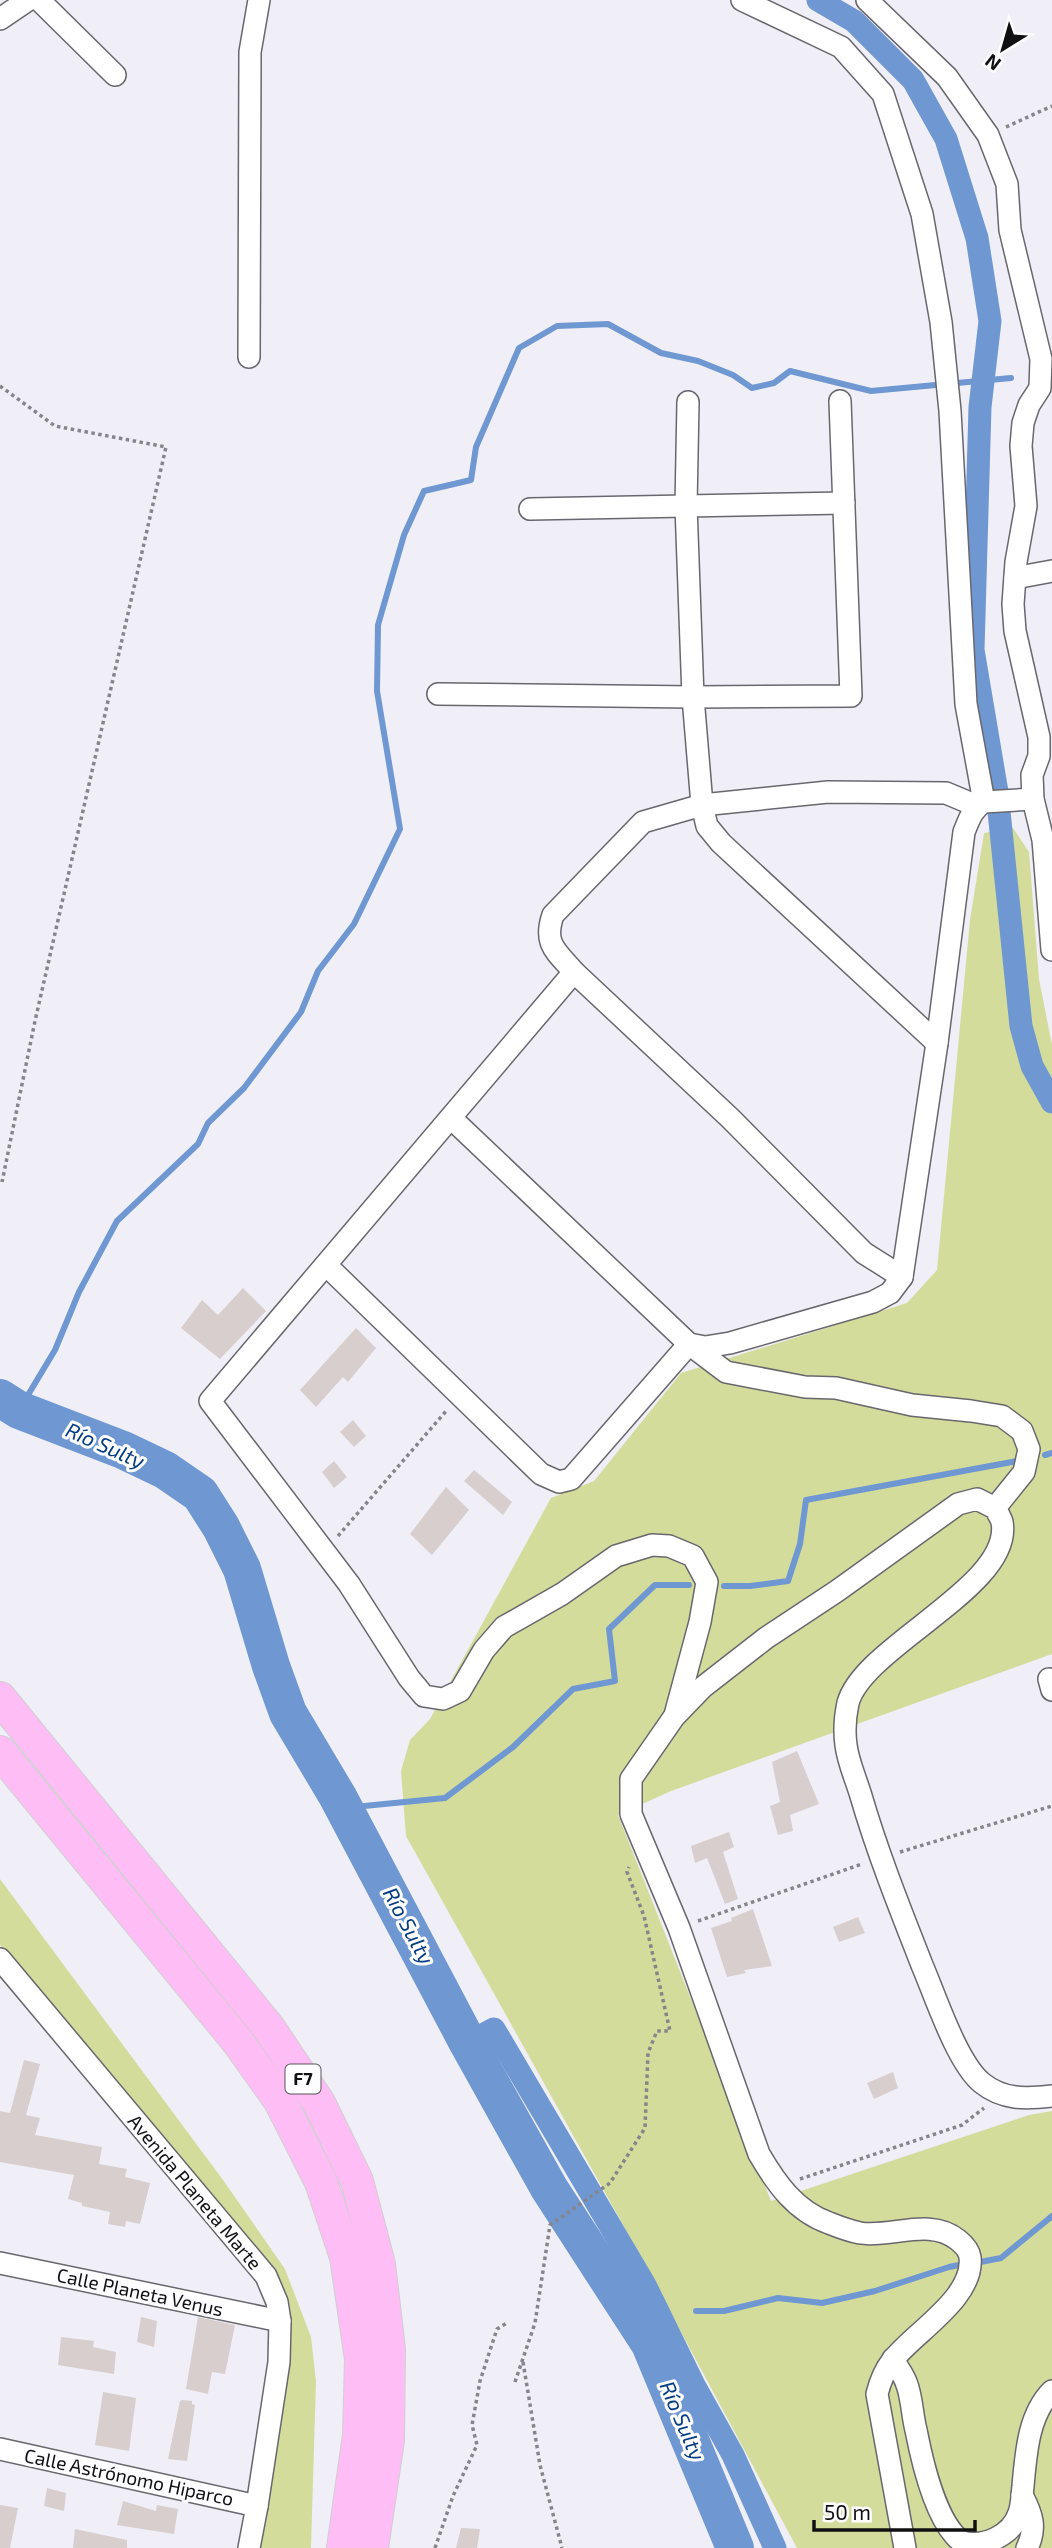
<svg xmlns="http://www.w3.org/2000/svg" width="1052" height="2548" font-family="'Exo 2',sans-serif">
<rect width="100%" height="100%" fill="#f0eff7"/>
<!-- green -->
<g fill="#d4dc9c">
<path d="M1013,828l16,24 10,127 13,66v609l-381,137 -53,24 153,386 258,-86 23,-4v437h-255l-165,-307 -226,-405 -5,-65 9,-31 20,-21 121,-221 43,-17 87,-108 226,-70 30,-33 33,-350 14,-87z"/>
<path d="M0,1879l223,301 62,89 26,68 5,44 -5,167h-50l30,-205v-31l-15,-34 -276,-333z"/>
</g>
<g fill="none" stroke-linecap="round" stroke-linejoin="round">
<!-- stream -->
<g stroke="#6f97d1" stroke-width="6">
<path d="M19,1410l36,-60 24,-58 38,-71 81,-77 10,-21 36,-35 57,-76 17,-41 36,-47 46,-95 -23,-138 1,-66 26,-90 20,-44 47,-11 5,-33 43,-99 38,-22 51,-2 53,29 37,8 35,14 19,13 22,-5 16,-12 81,20 140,-13"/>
<path d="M1045,1455l7,-2"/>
<path d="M724,1586h26l38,-5 12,-37 6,-44 217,-40"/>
<path d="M344,1808l101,-10 68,-51 60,-58 42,-8 -6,-52 46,-44h34"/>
<path d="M975,2263l26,-5 51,-42"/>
<path d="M696,2311h28l54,-13 44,5 53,-12 74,-24 15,-3"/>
<path d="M640,2329l1,-1"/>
</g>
<!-- canal -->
<g stroke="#6f97d1" stroke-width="23">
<path d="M818,0l36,21 59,59 33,59 31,99 13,83 -10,86 -7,243 24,142 24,234 11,40 20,36"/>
<path d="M468,2043l26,-14 151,256 49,100 39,70 42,93"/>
</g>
<!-- river -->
<path stroke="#6f97d1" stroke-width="38" d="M0,1398l19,12 104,40 42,20 35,24 21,33 21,42 29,97 17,47 50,84 130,246 81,145 101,156 85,204"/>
</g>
<!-- building -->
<g fill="#d7cecd">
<path d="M243,1288l23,23 -46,48 -39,-31 21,-28 16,15z"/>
<path d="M356,1328l20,20 -28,34 -5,-5 -27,30 -16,-17z"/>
<path d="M353,1420l13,16 -12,11 -14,-15z"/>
<path d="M334,1461l13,16 -13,11 -12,-16z"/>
<path d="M474,1470l38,32 -9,13 -39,-34z"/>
<path d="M446,1487l23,23 -37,45 -22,-21z"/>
<path d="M797,1751l22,53 -29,11 3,16 -15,4 -8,-29 10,-4 -8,-40z"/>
<path d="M729,1832l5,15 -11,5 15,47 -13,5 -18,-46 -12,5 -4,-17z"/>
<path d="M753,1909l19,57 -28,4 2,3 -19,4 -16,-49 21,-7 -1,-3z"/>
<path d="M858,1917l7,16 -26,9 -6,-15z"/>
<path d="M24,2060l16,4 -14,51 14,3 -5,17 67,12 -3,17 28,5 -2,8 25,6 -10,41 -14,-3 -1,6 -17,-3 2,-12 -28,-6v-3l-14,-4 6,-24 -74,-13v-51l10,2z"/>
<path d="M893,2072l5,16 -24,11 -7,-16z"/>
<path d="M141,2317l16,4 -3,26 -17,-5z"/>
<path d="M198,2317l37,8 -10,49 -13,-2 -4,22 -22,-5z"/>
<path d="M61,2337l33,4 -1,6 23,5 -2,22 -56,-9z"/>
<path d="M103,2392l33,6 -7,53 -34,-6z"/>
<path d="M182,2400l10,1v3l3,1 -8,56 -19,-2 12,-58z"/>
<path d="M47,2488l19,5 -2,18 -20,-5z"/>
<path d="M123,2501l33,10 1,-6 21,4 -4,25 -57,-9z"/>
<path d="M0,2505l18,3 -8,40h-10z"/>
<path d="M461,2528l19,1 -3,19h-21z"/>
<path d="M75,2529l52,11v8h-54z"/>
</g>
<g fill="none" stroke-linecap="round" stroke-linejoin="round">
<!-- minor casing -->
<g stroke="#68676d" stroke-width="24">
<g id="minor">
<path d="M39,0l76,75"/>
<path d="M742,0l99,47 42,47 39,120 19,108 9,89 16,293 18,98"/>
<path d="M867,0l80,77 41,58 19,49 3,46 31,129 -1,29 -11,17 -6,18 -2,23 5,60 -10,56 -3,42 2,27 24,106v19l-7,19 1,24 10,41 9,110"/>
<path d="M0,19l28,-19"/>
<path d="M249,357l1,-305 9,-52"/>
<path d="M688,402l-2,104 7,191 9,108 5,21 14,17 216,200"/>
<path d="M530,509l314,-6"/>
<path d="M1015,578l37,-7"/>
<path d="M438,694l255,3 158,-1 -11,-295"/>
<path d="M574,972l-364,429 139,183 60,94 15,18 19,3 17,-8 24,-41 20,-23 58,-33 54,-38 36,-11 17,1 24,10 14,26 -7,40 -25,93"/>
<path d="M451,1118l238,226 37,28 79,15 31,1 76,17 59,6 31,5 20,15 7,18 -5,23 -29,36"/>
<path d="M326,1265l215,209 18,8 12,-3 118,-135"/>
<path d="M902,1277l-38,-24 -134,-135 -156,-146c-18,-21 -31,-28 -21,-57l90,-93 59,-17 126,-13 118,1 31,13"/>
<path d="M689,1344l16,3 25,-4 143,-41 17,-9 12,-16 35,-234 27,-211c5,-12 8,-23 20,-30l49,-3"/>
<path d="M1049,1679l3,11"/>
<path d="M0,1959l266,317 11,26 3,19 -1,41 -22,144 -8,42"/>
<path d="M0,2263l280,58"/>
<path d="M893,2359c4,8 10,15 13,23 6,14 6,33 10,48 6,31 20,93 46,112 23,6 50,-7 57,-29 3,-8 3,-19 4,-27 3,-32 5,-71 29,-95"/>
<path d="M0,2449l257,57"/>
<path d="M1022,2495c10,19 15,33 5,53"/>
<path d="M905,2548l-28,-154c3,-12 7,-23 15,-33 21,-28 83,-63 78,-104 -1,-7 -7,-13 -12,-17 -28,-23 -66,-2 -98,-7 -10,-2 -21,-6 -31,-10 -34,-12 -53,-40 -70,-69l-80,-226 -48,-114v-35l43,-62 29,-30 63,-49 71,-47 121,-87 19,-5 18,9c2,4 6,10 7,14 12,64 -139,124 -154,181 -3,14 -4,28 -2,42 2,17 10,34 15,51 17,58 39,113 61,169 13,30 35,98 60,118 21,17 44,16 70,13"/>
</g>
</g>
<!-- highway casing -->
<g stroke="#cfcfd0" stroke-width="34">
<g id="highway">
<path d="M0,1698l269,330 50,75 38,78 22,83 10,85 -1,91 -16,108"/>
<path d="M0,1752l238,290 42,59 41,81 25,75 15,102 -2,76 -16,113"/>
</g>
</g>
<!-- path -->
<g stroke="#85858a" stroke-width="3.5" stroke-dasharray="3.5 3.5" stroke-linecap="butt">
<path d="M1006,127l46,-21"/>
<path d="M0,386l55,40 111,21 -131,574 -33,161"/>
<path d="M338,1536l109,-126"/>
<path d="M900,1852l152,-46"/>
<path d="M698,1921l164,-57"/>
<path d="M800,2179l162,-54 22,-17"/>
<path d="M523,2362l17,103 22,83"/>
<path d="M515,2382l20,-59 15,-98 60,-42 35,-55 3,-75 9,-22h13l-26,-115 -17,-44 2,-5"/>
<path d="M435,2548l18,-52 24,-51 -5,-20 8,-44 17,-52 10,-6"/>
</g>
<!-- minor -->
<use href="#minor" stroke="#fff" stroke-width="21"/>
<!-- highway -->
<use href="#highway" stroke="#febdf5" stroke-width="32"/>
</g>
<g text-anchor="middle" stroke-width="6" stroke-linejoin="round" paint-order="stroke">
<!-- shield labels -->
<rect fill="#fdfdff" stroke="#575759" stroke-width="2" x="285.5" y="2064.5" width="35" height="29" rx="5"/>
<g font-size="18" font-weight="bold" fill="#101012">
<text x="303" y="2085">F7</text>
</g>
<!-- street labels -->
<g font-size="19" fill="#101012" stroke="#fdfdff">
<text transform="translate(195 2192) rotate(50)" y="7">Avenida Planeta Marte</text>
<text transform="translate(140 2292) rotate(12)" y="7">Calle Planeta Venus</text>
<text transform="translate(129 2477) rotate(12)" y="7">Calle Astrónomo Hiparco</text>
</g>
<!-- water labels -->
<g font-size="21" font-style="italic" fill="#043c81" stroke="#fdfdff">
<text transform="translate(105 1446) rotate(24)" y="7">Río Sulty</text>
<text transform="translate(408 1926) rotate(62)" y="7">Río Sulty</text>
<text transform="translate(682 2421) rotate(67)" y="7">Río Sulty</text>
</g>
</g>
<!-- north arrow -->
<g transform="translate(1003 49) rotate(217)" stroke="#fdfdff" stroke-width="5" paint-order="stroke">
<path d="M0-5L12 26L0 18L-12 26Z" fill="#101012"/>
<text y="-10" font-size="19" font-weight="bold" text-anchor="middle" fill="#101012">N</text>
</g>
<!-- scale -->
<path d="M814 2520v10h161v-10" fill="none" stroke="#101012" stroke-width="3.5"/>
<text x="824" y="2520" font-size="21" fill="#101012" stroke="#fdfdff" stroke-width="5" paint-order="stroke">50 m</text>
</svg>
